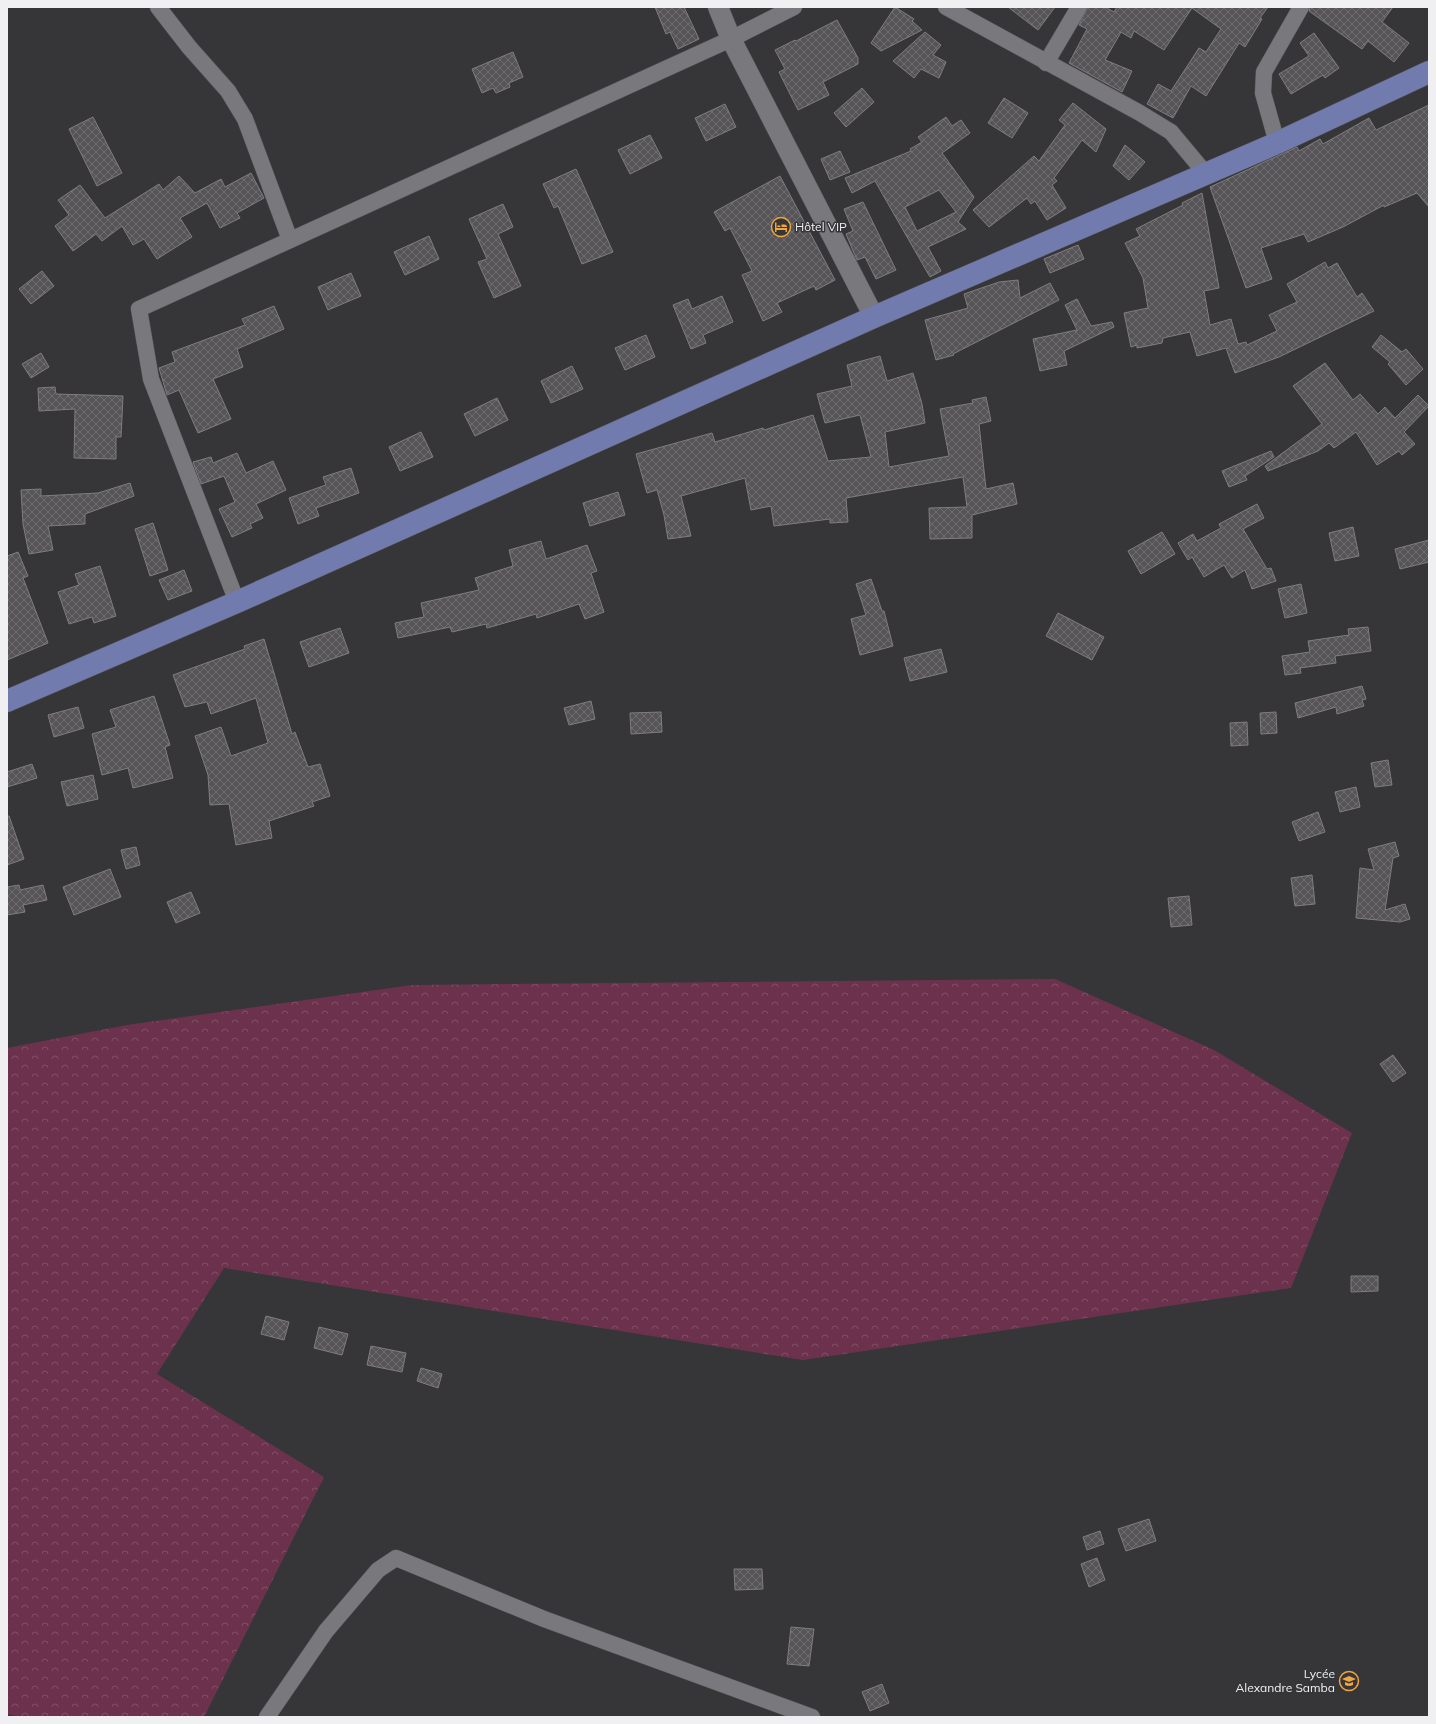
<svg xmlns="http://www.w3.org/2000/svg" width="1436" height="1724" font-family="Mulish,sans-serif">
<defs>
<pattern id="forest-crowns" width="20" height="18" patternUnits="userSpaceOnUse"><rect width="20" height="18" fill="#6c324d"/><path d="M2 6a3 3 0 1 1 6 0M12 15a3 3 0 1 1 6 0" fill="none" stroke="#815067"/></pattern>
<pattern id="building-cross-hatch" width="8" height="8" patternUnits="userSpaceOnUse"><rect width="8" height="8" fill="#575457"/><path d="M0 0l8 8M0 8l8-8" fill="none" stroke="#6f6d70"/></pattern>
</defs>
<rect width="100%" height="100%" fill="#363538"/>
<!-- forest -->
<path fill="url(#forest-crowns)" d="M1055,979l159,71 138,83 -61,155 -488,72 -579,-92 -67,106 167,103 -120,240h-183l-14,-3v-666l120,-23 285,-40z"/>
<!-- building -->
<g fill="url(#building-cross-hatch)" stroke="#807d80" fill-rule="evenodd">
<path d="M655,7h29l15,32 -21,10 -8,-17 -4,2z"/>
<path d="M895,7l19,12 -2,2 10,9 -41,21 -10,-8z"/>
<path d="M1008,7h47l-17,23z"/>
<path d="M1088,7h17l9,5 3,-5h151l-8,11 2,1 -17,28 -6,-4 -33,53 -15,-10 -18,32 -26,-14 11,-20 13,7 28,-43 7,4 15,-23 -29,-21 -28,42 -30,-19 -3,7 -10,-6 -16,28 27,11 -10,21 -53,-29 18,-34 -8,-4z"/>
<path d="M1310,7h83l-11,15 27,21 -15,19 -26,-21 -6,8 -53,-38z"/>
<path d="M837,20l21,38v6l-35,18 6,13 -31,15 -19,-38 6,-3 -10,-19 20,-10 1,1z"/>
<path d="M925,32l16,13 -8,10 13,7 -7,16 -18,-9 -7,9 -21,-17z"/>
<path d="M1314,33l25,35 -14,10 -2,-3 -32,19 -12,-20 30,-18 -9,-13z"/>
<path d="M513,52l10,25 -14,6 1,4 -14,6 -3,-5 -11,5 -10,-24z"/>
<path d="M862,88l12,14 -28,25 -12,-14z"/>
<path d="M1004,98l24,15 -16,25 -24,-15z"/>
<path d="M1073,103l33,26 -10,23 -14,-12 -28,38 3,3 -5,4 14,23 -19,12 -12,-19 -4,3 -4,-6 -38,29 -16,-17 61,-54 5,5 26,-36 -6,-5z"/>
<path d="M725,104l11,23 -30,14 -11,-23z"/>
<path d="M1429,105v102l-12,-14 -33,14v-2l-41,22 -35,15 -4,-8 -43,14 11,31 -26,9 -36,-101 87,-40 2,4 21,-12 3,5 46,-26 7,12z"/>
<path d="M93,117l29,56 -25,13 -28,-57z"/>
<path d="M946,117l6,9 9,-6 9,13 -28,20 32,44 -16,25 8,7 -38,18 13,24 -11,6 -55,-96 -23,12 -7,-15 66,-27 -1,-2 12,-7 -4,-5zM939,190l17,22 -39,19 -12,-24z"/>
<path d="M650,135l12,23 -32,16 -12,-24z"/>
<path d="M1125,145l20,17 -16,18 -16,-14z"/>
<path d="M840,151l10,21 -20,8 -9,-21z"/>
<path d="M576,169l37,83 -31,12 -24,-58 -4,2 -11,-24z"/>
<path d="M251,173l13,25 -27,15 3,5 -20,10 -13,-25 -27,15 12,19 -35,22 -13,-20 -11,6 -11,-19 -20,15 -6,-7 -23,17 -18,-25 14,-11 -11,-15 22,-15 25,33 54,-34 4,6 16,-14 16,17 26,-14 4,8z"/>
<path d="M780,176l55,104 -19,10 -2,-4 -37,17 5,9 -19,9 -21,-46 10,-4 -22,-43 -5,3 -11,-19z"/>
<path d="M1202,193l17,95 -15,3 6,34 21,-6 7,25 8,-2 1,3 30,-14 -8,-16 28,-13 -10,-18 38,-22 3,6 9,-5 20,34 5,-4 12,18 -95,46 -44,16 -9,-25 -29,8 -7,-24 -27,6 -1,5 -25,5v-3l-6,2 -7,-34 24,-5 -5,-30 -18,-35 15,-7 -4,-7 47,-24 -1,-2z"/>
<path d="M863,202l33,68 -20,9 -11,-22 -8,3 -11,-26 7,-3 -9,-22z"/>
<path d="M503,204l10,23 -15,7 23,52 -27,12 -16,-36 9,-3 -18,-40z"/>
<path d="M429,236l10,23 -34,16 -11,-23z"/>
<path d="M1078,245l6,14 -34,14 -6,-14z"/>
<path d="M42,271l12,15 -23,18 -12,-15z"/>
<path d="M351,273l10,23 -33,14 -10,-23z"/>
<path d="M1018,280l2,18 30,-15 9,17 -106,54 1,1 -18,5 -11,-40 43,-12 -4,-14 35,-12z"/>
<path d="M722,296l11,26 -30,13 3,8 -15,6 -18,-44 15,-6 4,10z"/>
<path d="M1077,299l14,27 21,-4 2,5 -50,24 3,14 -27,6 -7,-32 44,-9 -12,-25z"/>
<path d="M274,306l10,23 -47,20 6,18 -30,12 18,40 -33,14 -19,-43 -12,5 -8,-27 16,-6 -3,-10 73,-27 -3,-6z"/>
<path d="M646,335l9,22 -30,13 -10,-22z"/>
<path d="M1381,335l21,17 4,-3 17,20 -17,16 -18,-21 2,-2 -18,-15z"/>
<path d="M41,353l8,14 -18,11 -9,-14z"/>
<path d="M880,356l7,25 26,-8 9,31 3,19 -40,9 4,35 60,-11 -9,-47 33,-6 -1,-3 14,-3 5,24 -12,3 7,65 27,-6 4,21 -45,11v23l-42,1 -1,-31 38,-1 -4,-30 -117,21 2,24 -18,1v-4l-56,7 -3,-20 -20,4 -6,-32 -64,18 10,40 -23,3 -4,-24 -7,-25 -10,3 -11,-39 76,-21 3,9 48,-14 1,2 49,-15 15,46 43,-4 -11,-42 -35,8 -8,-29 35,-8 -5,-21z"/>
<path d="M1325,363l28,37 7,-6 18,20 7,-7 10,11 23,-23 11,11 -25,26 11,12 -13,11 -3,-4 -22,14 -21,-33 -22,16 -5,-5 -11,8 -50,20 -3,-5 57,-42 -29,-38z"/>
<path d="M572,366l11,23 -32,14 -10,-22z"/>
<path d="M55,387l1,7 67,2 -2,41h-5v22l-42,-1 1,-49 -36,2 -1,-23z"/>
<path d="M497,398l11,22 -33,16 -11,-22z"/>
<path d="M421,432l12,25 -33,14 -11,-24z"/>
<path d="M1271,451l3,6 -29,19 2,4 -18,7 -7,-16z"/>
<path d="M237,453l9,20 27,-12 13,29 -30,14 7,14 -13,6 2,4 -20,9 -13,-28 16,-7 -11,-26 -23,8 -8,-22 18,-5 2,6z"/>
<path d="M351,468l8,25 -43,15 3,8 -21,8 -9,-26 37,-13 -3,-8z"/>
<path d="M130,483l4,13 -49,18v10l-37,2 5,24 -24,4 -6,-30 -2,-34 20,-1v7l57,-3z"/>
<path d="M618,492l7,23 -35,11 -7,-23z"/>
<path d="M1257,504l7,14 -21,11 24,40 4,-1 5,13 -24,8 -7,-19 -13,8 -8,-13 -20,12 -12,-20 -4,3 -10,-17 15,-9 4,7 24,-13 -2,-4z"/>
<path d="M153,523l15,47 -18,6 -15,-47z"/>
<path d="M1353,527l6,29 -24,5 -6,-28z"/>
<path d="M1162,532l13,22 -34,20 -13,-23z"/>
<path d="M1429,540v22l-29,7 -5,-20z"/>
<path d="M541,541l5,18 41,-14 10,26 -6,2 13,39 -19,7 -6,-15 -42,14 -1,-4 -49,14 -1,-4 -34,8 -2,-5 -52,11 -3,-15 29,-6 -3,-14 58,-13 -4,-12 38,-12 -4,-16z"/>
<path d="M18,552l10,24 -5,2 25,65 -41,17v-104z"/>
<path d="M100,566l16,50 -22,7 -2,-6 -23,7 -11,-32 21,-7 -4,-11z"/>
<path d="M184,570l8,21 -24,9 -9,-20z"/>
<path d="M871,579l11,32h2l9,35 -33,9 -9,-36 15,-4 -10,-31z"/>
<path d="M1301,584l6,29 -22,5 -7,-29z"/>
<path d="M1058,613l46,24 -12,23 -46,-24z"/>
<path d="M1368,627l3,24 -36,5 1,7 -36,5 1,5 -16,2 -3,-19 28,-4 -2,-11 41,-6 -1,-6z"/>
<path d="M340,628l9,25 -40,14 -9,-25z"/>
<path d="M264,639l28,95 3,-2 13,35 12,-3 10,32 -18,6 2,4 -45,15 3,17 -36,7 -7,-41 -19,1 -2,-30 -13,-39 26,-9 10,29 37,-13 -12,-45 -45,16 -4,-12 -22,5 -12,-32 72,-26 -1,-3z"/>
<path d="M941,649l6,23 -37,9 -6,-23z"/>
<path d="M1362,686l4,13 -4,1 2,6 -27,8 -1,-7 -38,11 -3,-15z"/>
<path d="M154,696l16,49 -5,2 8,31 -40,10 -5,-20 -26,7 -10,-41 24,-7 -6,-17z"/>
<path d="M591,701l4,18 -26,6 -5,-17z"/>
<path d="M78,707l6,21 -30,9 -6,-22z"/>
<path d="M661,712l1,20 -31,2 -1,-21z"/>
<path d="M1276,712l1,21 -16,1 -1,-21z"/>
<path d="M1247,722l1,23 -17,1 -1,-23z"/>
<path d="M1388,760l4,25 -17,2 -4,-24z"/>
<path d="M32,764l5,14 -30,9v-15z"/>
<path d="M93,775l5,24 -31,7 -6,-24z"/>
<path d="M1356,787l4,20 -20,5 -5,-20z"/>
<path d="M1318,812l7,20 -26,9 -7,-19z"/>
<path d="M7,816h2l15,43 -17,6z"/>
<path d="M1395,842l4,14 -6,2 -8,52 20,-6 5,15 -10,3 -44,-4 4,-50 14,2 -6,-21z"/>
<path d="M136,847l4,18 -14,4 -5,-19z"/>
<path d="M110,869l11,28 -47,18 -11,-28z"/>
<path d="M1312,875l3,29 -20,2 -4,-28z"/>
<path d="M19,885l1,5 23,-5 4,15 -24,5 2,7 -18,3v-28z"/>
<path d="M191,892l9,21 -24,10 -9,-21z"/>
<path d="M1189,896l3,29 -21,2 -3,-29z"/>
<path d="M1393,1055l13,18 -13,9 -13,-18z"/>
<path d="M1351,1276h27v15l-27,1z"/>
<path d="M266,1316l23,6 -5,18 -23,-6z"/>
<path d="M319,1327l29,7 -6,21 -28,-7z"/>
<path d="M371,1346l35,7 -4,19 -35,-7z"/>
<path d="M421,1368l21,6 -4,14 -21,-7z"/>
<path d="M1149,1519l7,22 -30,10 -8,-22z"/>
<path d="M1100,1531l4,13 -17,6 -4,-13z"/>
<path d="M1097,1558l8,22 -16,7 -8,-23z"/>
<path d="M734,1569h28l1,20 -28,1z"/>
<path d="M791,1627l23,2 -5,37 -22,-2z"/>
<path d="M882,1684l7,19 -19,8 -8,-19z"/>
</g>
<g fill="none" stroke-linecap="round" stroke-linejoin="round">
<!-- minor casing -->
<g stroke="#555456" stroke-width="17">
<g id="minor">
<path d="M158,7l31,40 39,44 17,28 45,121"/>
<path d="M946,7l194,106 31,19 35,42"/>
<path d="M1046,63l33,-56"/>
<path d="M1277,143l-14,-50 1,-21 37,-65"/>
<path d="M237,602l-86,-223 -12,-70 592,-270 63,-32"/>
<path d="M267,1717l59,-86 52,-61 18,-12 148,61 268,98"/>
</g>
</g>
<!-- tertiary casing -->
<g stroke="#555456" stroke-width="21">
<path id="tertiary" d="M718,7l13,32 143,278"/>
</g>
<!-- trunk casing -->
<g stroke="#555456" stroke-width="23">
<path id="trunk" d="M7,701l230,-99 637,-285 403,-174 152,-71"/>
</g>
<!-- minor -->
<use href="#minor" stroke="#79787c" stroke-width="16"/>
<!-- tertiary -->
<use href="#tertiary" stroke="#79787c" stroke-width="20"/>
<!-- trunk -->
<use href="#trunk" stroke="#717bad" stroke-width="22"/>
</g>
<!-- icons -->
<defs>
<g id="hotel-ring" transform="scale(1)"><circle r="9.5" fill="#363538" stroke="#f0a63e" stroke-width="1.5"/><path d="M-6-4.5h1.5V1H6V5H4.5V3h-9V5H-6ZM-4 0a1.8 1.8 0 1 1 3.6 0ZM.5 0V-2.5h3Q6-2.5 6 0Z" fill="#f0a63e"/></g>
<g id="school-ring" transform="scale(1)"><circle r="9.5" fill="#363538" stroke="#f0a63e" stroke-width="1.5"/><path d="M0-5L7-2L0 1L-7-2ZM-4 1L0 2.5L4 1V4Q0 6-4 4Z" fill="#f0a63e"/></g>
</defs>
<g fill-rule="evenodd">
<use href="#hotel-ring" x="781" y="227"/>
<use href="#school-ring" x="1349" y="1681"/>
</g>
<g text-anchor="middle" stroke-width="3" stroke-linejoin="round" paint-order="stroke">
<!-- poi labels -->
<g font-size="12" fill="#f0f0f2" stroke="#363538" text-anchor="start">
<text x="795" y="231">Hôtel VIP</text>
<text x="1335" y="1678" text-anchor="end">Lycée<tspan x="1335" dy="14">Alexandre Samba</tspan></text>
</g>
</g>
<!-- border -->
<rect width="1436" height="1724" fill="none" stroke="#f0f0f2" stroke-width="16"/>
</svg>
